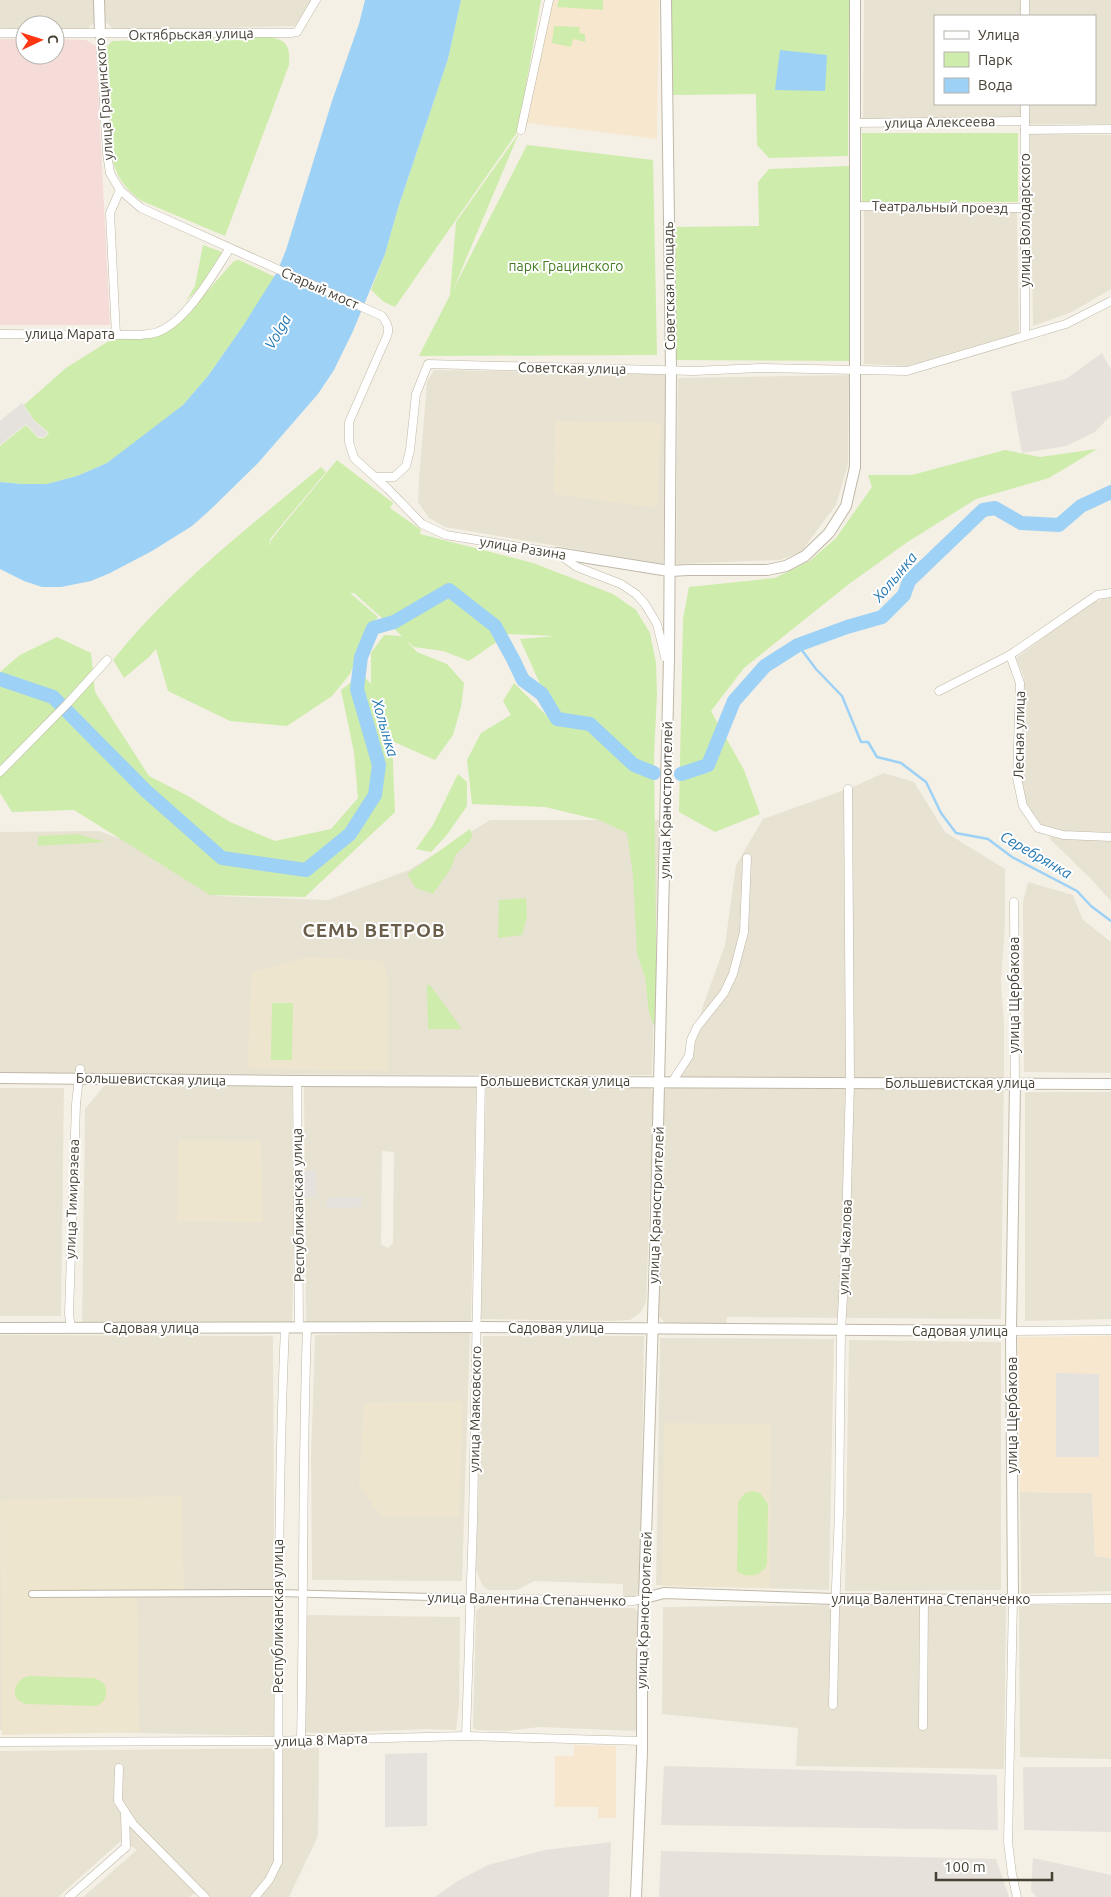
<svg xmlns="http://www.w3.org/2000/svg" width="1111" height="1897" font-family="Ubuntu,sans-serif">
<rect width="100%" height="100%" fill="#f4f0e5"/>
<!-- residential -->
<g fill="#e8e2d3" fill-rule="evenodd">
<path d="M0,0h94v23l-8,7 -31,-1v-4h-30v4l-25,-1z"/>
<path d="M104,0h207l-16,26 -177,4 -6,-2 -6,-6 -2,-6z"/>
<path d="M864,0h247v124l-248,1zM935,16h160v88h-160z"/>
<path d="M1030,134l81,1v154l-39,23 -39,14z"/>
<path d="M864,206l153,2 2,126 -111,32 -44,-2z"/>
<path d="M434,370l233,4 -4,190 -218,-37 -16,-9 -11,-16 1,-22 8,-98z"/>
<path d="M849,375l-1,89 -12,41 -35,47 -21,8 -104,4 2,-186z"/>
<path d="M1111,596v236l-49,-1 -22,-7 -16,-25 -3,-25 3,-97 -8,-19 73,-54z"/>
<path d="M884,773l30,9 31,50 60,37v55l-4,58 3,40v50l-3,247 -274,-2 -1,9 -60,-2 -7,-8 4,-224 21,-22 4,-7 15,-57 22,-61 11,-80 27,-46 90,-32z"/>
<path d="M490,820h169l-7,255 -652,-1v-242l99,-1 78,29 40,36 111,4 81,-30z"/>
<path d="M1048,837l63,2v62l-21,-23z"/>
<path d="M1028,882l45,13 10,25 28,22v131l-87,-1 -1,-170z"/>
<path d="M105,1085l187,2 2,153 -2,84h-210l3,-215z"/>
<path d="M304,1085l172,2 -5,235h-165zM382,1151l12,1 -1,91 -5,5 -7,-4z"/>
<path d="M486,1086l163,1 5,6 -8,209 -5,10 -11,8 -18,1 -131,-2z"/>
<path d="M0,1088h64l-3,228h-61z"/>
<path d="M1025,1092h86v227l-86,2z"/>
<path d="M470,1332l-8,249 -150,-1 -1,-122 4,-123z"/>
<path d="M0,1335l273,1 2,400 -275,-6z"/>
<path d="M483,1336h161l-4,255 -6,6h-11v-13l-89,-3 -17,9h-29l-6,-5 -6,-16z"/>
<path d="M660,1338l174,1 -5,251 -173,-5z"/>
<path d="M849,1340l152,2v248l-156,1z"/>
<path d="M1020,1492l72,1 3,63 16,2v33l-90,3z"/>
<path d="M1111,1604v155l-91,-2 -1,-152z"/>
<path d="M841,1605l165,1 -2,163 -208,-3 2,-38 -136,-14 1,-107z"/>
<path d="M482,1606l152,2 5,4 -1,116 -4,3 -94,-4 -34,4 -29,-1 -4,-2 3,-117z"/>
<path d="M306,1615l154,2 -1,89 -3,24 -28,-1 -105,4 -19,-1z"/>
<path d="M319,1748l-1,88 -29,61h-89l-5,-4 -5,4h-107l54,-47 -15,-10 -64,57h-58v-146z"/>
</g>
<!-- commercial -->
<g fill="#f8e7cf">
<path d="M548,0h111l-2,139 -137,-17z"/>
<path d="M1111,1336v222l-16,-2 -3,-63 -72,-1 -2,-155z"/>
<path d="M574,1745l42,1v72h-18v-11h-43v-51h19z"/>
</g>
<!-- industrial -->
<g fill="#e6e1da">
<path d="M1102,353l9,17v45l-16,17 -29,14 -44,7 -11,-61 55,-13z"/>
<path d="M664,1766l333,9 1,55 -337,-5z"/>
<path d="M1023,1767h88v65l-87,-2z"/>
<path d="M611,1842l-2,55h-174l21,-15 32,-17 57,-15z"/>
<path d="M661,1851l335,8 13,38h-350z"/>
<path d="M1033,1858l78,17v22h-75l-5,-7z"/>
</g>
<!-- education -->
<g fill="#eee5ce">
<path d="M555,421l106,2 -4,85 -103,-14z"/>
<path d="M307,957l77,4 4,22v88l-141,-3 5,-96z"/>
<path d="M178,1140l83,1 2,81 -86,-1z"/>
<path d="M463,1401l-4,116h-78l-22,-32 5,-82z"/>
<path d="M664,1423l107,1 -1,164 -108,-2z"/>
<path d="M182,1496l2,101 -47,1 2,134 -137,3 -2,-235z"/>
</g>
<!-- medical -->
<path fill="#f6dcd8" d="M0,39h25v16h30v-16l31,1 10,6 14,279h-110z"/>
<!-- green -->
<g fill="#ceecab">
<path d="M461,0h80l-23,131 -123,176 -11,-5 -13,-12 14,-36 13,-46 50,-149z"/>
<path d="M559,0h44v10l-46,-3z"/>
<path d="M671,0h178l-1,156 -79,2 -12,-13 -1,-51 -83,1z"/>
<path d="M554,26l26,1 -1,6 6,1v8l-12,-3 -2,8 -19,-4z"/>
<path d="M267,37c20,2 23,9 22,28l-64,171 -83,-35c-15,-10 -24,-22 -29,-39l-7,-114 6,-7z"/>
<path d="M519,133l-66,157 74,-145 126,15 4,195 -238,1 31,-61 6,-73z"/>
<rect x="862" y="133" width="156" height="69"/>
<path d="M849,166l3,195 -176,-1 -1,-133 84,-1 -1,-44 11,-13z"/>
<path d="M203,245l19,7v4l-22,31 -14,14 9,-15z"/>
<path d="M239,260l36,17 -32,49 -35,50 -25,29 -44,35 -32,23 -30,13 -30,8h-25l-22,-2v-36l26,-21 12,13h6l5,-5 -15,-13 -10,-15 42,-37 46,-29 50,-7 17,-9 47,-53 8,-9z"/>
<path d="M1097,449l-48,29 -73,21 -70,44 -57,41 -105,84 -33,43 33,59 16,44 -45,18 -36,-20 4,-193 6,-32 86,-9 36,-18 25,-22 36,-51 -4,-12h44l93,-25 35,7z"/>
<path d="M337,460l56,43 -3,5 31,22 -1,4 113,29 80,31 23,16 14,23 6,30 1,31 -3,61 3,277 -8,-18 -4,-37 -8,-23 -4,-79 -6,-42 -28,-13 -54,-13 -73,-3 -5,-44 14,-27 30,-18 -8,-14 11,-18 32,32 30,13 19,-4 -35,-8 -20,-32 -20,-45 35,-3 -47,-2 -39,27 -26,-10 -29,-4 -9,-8 12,13 30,12 17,19 -3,24 -8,28 -18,25 -43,-19 3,71 -90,85 -95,-2 -136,-85 -62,2 -12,-19v-121l20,-17 37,-18 34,16 4,39 54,84 39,20 42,26 45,19 56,-12 27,-31 -4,-46 -13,-62 21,-16 9,10v-31l13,-18 18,1 -48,-43h-4l28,24 -11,13 -17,44 -18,22 -45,30 -57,-5 -62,-30 -12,-42 -7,8 -25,21 -11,-18c59,-74 135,-132 208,-193l5,5 -56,67 -1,9 2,-8z"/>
<path d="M458,774l9,8v24l-21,30 -15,16 -15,-3 17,-24z"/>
<path d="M470,829l2,6 -2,6 -14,13 -5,14 -18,26 -17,-6 -9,-14z"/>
<path d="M77,834l29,8 -68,4v-10z"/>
<path d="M526,898l1,19 -5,18 -24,3 1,-38z"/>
<path d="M427,985h3l32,44h-34z"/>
<path d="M272,1003h21l-1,57h-21z"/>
<path d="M754,1491l6,2 8,11 -1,61c-7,12 -18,13 -30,7l1,-70 7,-9z"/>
<path d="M28,1676l66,2c13,5 15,12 9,24l-7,4 -69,-2c-18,-4 -15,-22 1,-28z"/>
</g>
<!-- parking -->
<g fill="#e5e2de">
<path d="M22,403l12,18 14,12 -4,4h-6l-12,-13 -26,21v-24z"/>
<path d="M316,1170v27l-13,1 -1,-27z"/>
<path d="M362,1197v10l-35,1v-10z"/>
<path d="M1056,1373l43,1v83h-43z"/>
<path d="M427,1753v73l-42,1v-73z"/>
</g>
<!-- water -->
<g fill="#9dd1f6">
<path d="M365,0h96l-13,59 -50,149 -13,46 -32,77 -19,39 -16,24 -60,69 -48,47 -18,16 -40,25 -42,22 -19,8 -30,6h-19l-18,-6 -24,-12v-87l22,2h25l30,-8 30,-13 76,-58 25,-29 35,-50 34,-54 9,-22 46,-149 27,-77z"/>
<path d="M780,50l47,5 -2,36 -50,-1z"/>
</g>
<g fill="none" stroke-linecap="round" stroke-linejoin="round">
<!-- stream -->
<path stroke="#9dd1f6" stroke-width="2.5" d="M798,645l18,24 26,27 19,46h7l9,15 24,6 25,19 15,31 15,20 32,6 24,18 65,34 14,15 20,15"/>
<!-- river -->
<g stroke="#9dd1f6" stroke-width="14">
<path d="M0,679l53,18 93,94 76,67 84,12 44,-36 25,-39 4,-30 -22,-76 4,-32 12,-29 21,-6 55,-32 46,36 19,35 9,19 19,14 15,25 33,5 44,41 20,8"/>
<path d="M681,774l27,-9 26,-64 31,-35 33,-21 49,-18 35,-10 22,-22 5,-14 74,-71 12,-2 26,15 38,2 22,-19 30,-14"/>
</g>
<!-- pedestrian casing -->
<g stroke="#c0b8a7" stroke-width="8">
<path id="pedestrian" d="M32,1594l246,-1 192,5"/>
</g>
<!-- minor casing -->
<g stroke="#c0b8a7" stroke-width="9">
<g id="minor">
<path d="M1025,16v-16"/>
<path d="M0,33h25"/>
<path d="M55,33h236l6,-1 19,-32"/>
<path d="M100,34l7,119 3,20 10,17 21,18 241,108c5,7 8,12 5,20l-38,86v20l5,16 34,31 34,35 24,11 111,18 20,14 44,17 15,10 9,10 12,20 8,33"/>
<path d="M1025,104v232"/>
<path d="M855,123l170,-2"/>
<path d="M521,130l28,-130"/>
<path d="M1025,130l86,-1"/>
<path d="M855,206l170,2"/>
<path d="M0,334l141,1c6,-1 14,-1 19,-4 28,-12 53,-57 70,-83"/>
<path d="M116,335l-6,-122 10,-23"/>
<path d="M375,477h19l12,-11 4,-16 6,-56 12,-30 266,7 66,-3 147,3 159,-47 45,-23"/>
<path d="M1010,655l10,28 -3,95 6,28 15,22 25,7 48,2"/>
<path d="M939,691l71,-36 87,-60 14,-2"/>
<path d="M0,772l67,-68 40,-44"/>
<path d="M1014,902l1,182"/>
<path d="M297,1081l2,247"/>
<path d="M672,1082l17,-26 2,-16 6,-13 27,-34 9,-19 11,-42 3,-74"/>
<path d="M71,1328l-2,-14 7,-210 4,-35"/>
<path d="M1011,1331l100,-1"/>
<path d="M470,1598l164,3 11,-3"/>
<path d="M833,1705l2,-93 4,-99 2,-182 4,-69 5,-179 -2,-294"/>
<path d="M923,1726l1,-126"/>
<path d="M466,1736l7,-215 8,-440"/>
<path d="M301,1740c3,-137 1,-274 6,-411"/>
<path d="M0,1742l268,-1 198,-5 176,5"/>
<path d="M119,1768l-1,33 15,23 72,73"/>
<path d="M69,1897l57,-50 -1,-34"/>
<path d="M255,1897l14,-17 9,-18c1,-178 -1,-356 7,-534"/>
<path d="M1017,1897l-5,-23 -4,-32 5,-242 98,-1"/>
</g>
</g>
<!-- tertiary casing -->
<g stroke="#c0b8a7" stroke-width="12">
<g id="tertiary">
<path d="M99,0l1,34"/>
<path d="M557,553l112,18 20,-1h78l19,-4 19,-10 24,-23 17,-27 9,-39v-467"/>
<path d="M0,1078l293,3 818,3"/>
<path d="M0,1328l476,-1 535,4"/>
<path d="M645,1598l19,-5 171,6 178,1 -2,-269 4,-247"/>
<path d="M636,1897l6,-145v-90l13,-407 14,-597 2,-288 -5,-370"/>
</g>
</g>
<!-- pedestrian -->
<use href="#pedestrian" stroke="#fff" stroke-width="6"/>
<!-- minor -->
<use href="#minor" stroke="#fff" stroke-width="8"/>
<!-- tertiary -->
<use href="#tertiary" stroke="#fff" stroke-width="10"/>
</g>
<g text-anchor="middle" stroke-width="4" stroke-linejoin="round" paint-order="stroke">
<!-- street labels -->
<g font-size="14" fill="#474034" stroke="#fff">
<text transform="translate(191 34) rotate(-1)" y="5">Октябрьская улица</text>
<text transform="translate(104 99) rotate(-94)" y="5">улица Грацинского</text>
<text transform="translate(940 122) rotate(-1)" y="5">улица Алексеева</text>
<text transform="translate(940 207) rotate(1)" y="5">Театральный проезд</text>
<text transform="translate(1025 220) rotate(-90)" y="5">улица Володарского</text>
<text transform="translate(669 286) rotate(-91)" y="5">Советская площадь</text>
<text transform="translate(320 288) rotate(24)" y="5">Старый мост</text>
<text x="70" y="339">улица Марата</text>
<text transform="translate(572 368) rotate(1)" y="5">Советская улица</text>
<text transform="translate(523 548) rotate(9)" y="5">улица Разина</text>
<text transform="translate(1019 735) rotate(-89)" y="5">Лесная улица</text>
<text transform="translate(666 800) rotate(-89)" y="5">улица Краностроителей</text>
<text transform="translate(1014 995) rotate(-90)" y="5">улица Щербакова</text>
<text transform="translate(151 1079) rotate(1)" y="5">Большевистская улица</text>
<text x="555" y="1086">Большевистская улица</text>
<text x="960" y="1088">Большевистская улица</text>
<text transform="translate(72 1199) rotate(-88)" y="5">улица Тимирязева</text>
<text transform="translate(298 1205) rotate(-91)" y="5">Республиканская улица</text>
<text transform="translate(656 1205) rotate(-88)" y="5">улица Краностроителей</text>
<text transform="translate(845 1247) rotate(-88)" y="5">улица Чкалова</text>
<text x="151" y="1333">Садовая улица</text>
<text x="556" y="1333">Садовая улица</text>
<text x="960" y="1336">Садовая улица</text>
<text transform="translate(475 1409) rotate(-89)" y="5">улица Маяковского</text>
<text transform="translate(1012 1415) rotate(-90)" y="5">улица Щербакова</text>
<text transform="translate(527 1599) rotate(1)" y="5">улица Валентина Степанченко</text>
<text x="931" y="1604">улица Валентина Степанченко</text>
<text transform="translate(644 1610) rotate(-88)" y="5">улица Краностроителей</text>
<text transform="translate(278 1616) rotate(-90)" y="5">Республиканская улица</text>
<text transform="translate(321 1740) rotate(-2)" y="5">улица 8 Марта</text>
</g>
<!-- park labels -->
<g font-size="14" fill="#457d23" stroke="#fff">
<text x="566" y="271">парк Грацинского</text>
</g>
<!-- water labels -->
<g font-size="15" font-style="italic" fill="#2477b2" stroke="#fff">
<text transform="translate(278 332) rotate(-60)" y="5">Volga</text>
<text transform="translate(895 577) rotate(-50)" y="5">Холынка</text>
<text transform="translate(385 728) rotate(74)" y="5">Холынка</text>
<text transform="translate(1036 855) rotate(30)" y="5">Серебрянка</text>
</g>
<!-- district labels -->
<g font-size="19" font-weight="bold" letter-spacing="1" fill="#6b5e4b" stroke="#fff">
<text x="374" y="937">СЕМЬ ВЕТРОВ</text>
</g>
</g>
<!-- legend -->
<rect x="934" y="15" width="162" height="90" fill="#ffffff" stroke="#b5b3ae"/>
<rect x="944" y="31" width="25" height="8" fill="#ffffff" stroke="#b5b3ae"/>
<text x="978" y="40" font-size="15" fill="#474034">Улица</text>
<rect x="944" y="52" width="25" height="15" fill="#ceecab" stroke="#b5b3ae"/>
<text x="978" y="65" font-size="15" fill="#474034">Парк</text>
<rect x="944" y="78" width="25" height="15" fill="#9dd1f6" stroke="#b5b3ae"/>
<text x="978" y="90" font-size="15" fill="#474034">Вода</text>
<!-- north arrow -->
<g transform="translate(40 40) rotate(86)"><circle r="24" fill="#ffffff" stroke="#b5b3ae"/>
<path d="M0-4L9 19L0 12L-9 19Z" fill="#ff3612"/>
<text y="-8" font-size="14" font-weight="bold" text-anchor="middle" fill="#474034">С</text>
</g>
<!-- scale -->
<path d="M936 1872v8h116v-8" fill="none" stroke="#474034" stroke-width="2.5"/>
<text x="944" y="1872" font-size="15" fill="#474034" stroke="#ffffff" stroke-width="4" paint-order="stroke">100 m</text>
</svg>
